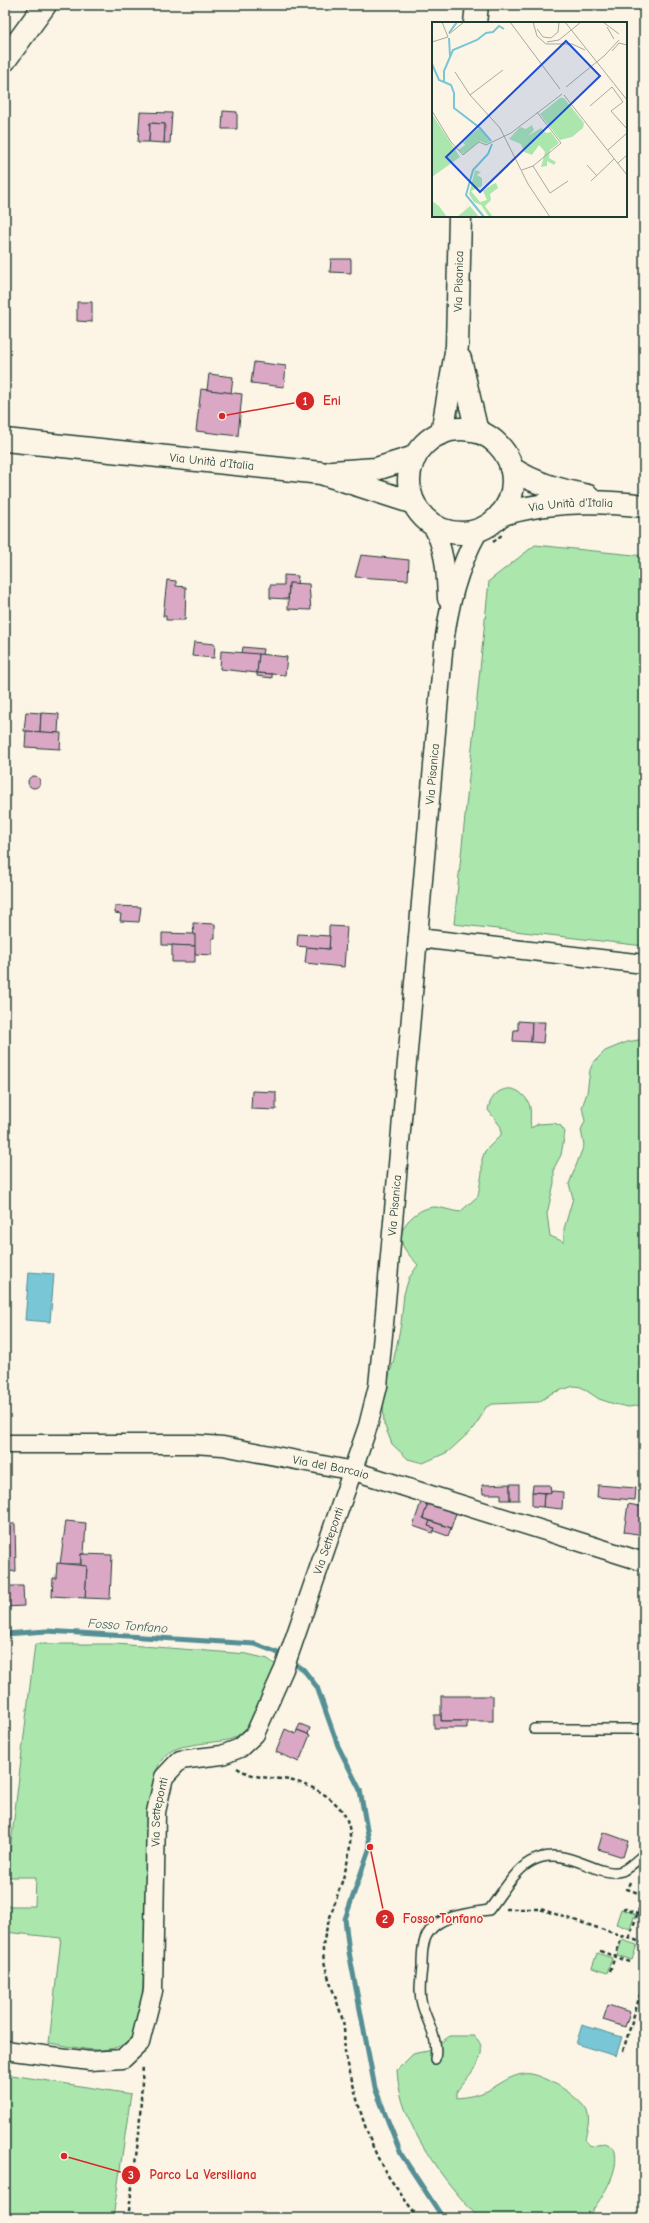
<svg xmlns="http://www.w3.org/2000/svg" width="649" height="2223" font-family="'Comic Neue',sans-serif">
<rect width="100%" height="100%" fill="#fcf5e5"/>
<filter id="ink" filterUnits="userSpaceOnUse"><feTurbulence type="fractalNoise" baseFrequency=".025" numOctaves="2"/><feDisplacementMap in="SourceGraphic" scale="8" xChannelSelector="R" yChannelSelector="G"/><feConvolveMatrix kernelMatrix="1 2 1 2 8 2 1 2 1" color-interpolation-filters="sRGB"/></filter>
<g filter="url(#ink)">
<!-- green -->
<g fill="#abe7ad" stroke="#659270">
<path d="M535,545l109,11v390l-190,-22 35,-343z"/>
<path d="M644,1039v366l-16,2 -14,-3 -15,-5 -18,-12 -7,-1 -22,7 -13,9 -46,2 -7,3 -11,20 -27,25 -25,11 -15,-4 -16,-15 -8,-20 -1,-22 3,-18 7,-21 8,-39 3,-30 5,-16 9,-13c-6,-7 -13,-13 -16,-22 -6,-17 18,-37 34,-36 8,1 16,4 24,5l18,-16 4,-23v-14l3,-8 16,-16v-8l-13,-17c3,-21 26,-30 39,-10 6,9 2,18 4,28l7,-4 16,-1 7,3 4,6 -4,23 -7,13v15l-7,31 3,22 14,6v-13l9,-31 -4,-14 15,-39 -3,-15 4,-9 -3,-14 5,-14 3,-23 3,-7 12,-12 22,-9z"/>
<path d="M35,1644h81l131,10 21,5 9,7c-9,24 -16,56 -40,70 -7,5 -16,5 -24,6 -42,6 -53,4 -62,50l-9,219c-3,9 -5,21 -12,28 -20,20 -56,7 -81,4l12,-105 -56,-6v-26h30l1,-29h-29z"/>
<path d="M621,1909l14,5 -5,15 -14,-5z"/>
<path d="M622,1940l15,5 -5,15 -15,-5z"/>
<path d="M597,1953l15,5 -5,15 -15,-5z"/>
<path d="M450,2036h24c20,16 -6,40 -17,55v7c10,-1 21,-3 30,-7 12,-6 22,-15 36,-17 16,-4 56,22 64,37 4,8 -1,21 -2,30l6,5 14,-2 9,4c8,23 -14,52 -27,70h-108c-36,-37 -80,-95 -82,-148l16,-16 15,-3z"/>
<path d="M5,2074l126,20 -18,124h-108z"/>
</g>
<!-- water -->
<g fill="#78c6d6" stroke="#548f95">
<path d="M29,1272l25,2 -4,48 -25,-2z"/>
<path d="M582,2025l40,12 -6,19 -40,-12z"/>
</g>
<g fill="none" stroke-linecap="round" stroke-linejoin="round">
<!-- stream -->
<path stroke="#548f95" stroke-width="5" d="M5,1634l42,-3 208,13 21,8 27,17 14,18 21,59 22,44 10,57 -25,72 4,33 26,136 26,66 42,64"/>
</g>
<!-- building -->
<g fill="#daa8c5" stroke="#1f3d34">
<path d="M223,111l14,1v17h-15z"/>
<path d="M140,112l32,1 -2,30h-6l1,-19 -15,-1 -1,19h-11z"/>
<path d="M150,123l15,1 -1,19 -15,-1z"/>
<path d="M331,259h20v14l-21,-1z"/>
<path d="M77,302h15v20l-15,-1z"/>
<path d="M254,362l32,4 -2,21 -33,-4z"/>
<path d="M209,374l24,3 -2,16 -24,-3z"/>
<path d="M201,389l41,5 -4,42 -42,-5z"/>
<path d="M361,555l48,5 -1,20 -53,-3z"/>
<path d="M284,575l14,1 -1,8 -8,-1 -1,16 -18,-1v-13h14z"/>
<path d="M167,580l9,1v5l10,1 -1,33h-19v-4h-3z"/>
<path d="M289,583l20,1 2,26 -23,-1z"/>
<path d="M194,642l21,2 -1,14 -22,-2z"/>
<path d="M243,647l20,2 -1,6 -20,-2z"/>
<path d="M221,651l38,3 -2,19 -37,-4z"/>
<path d="M259,654l28,3 -2,18 -28,-2z"/>
<path d="M257,673l15,1v4l-15,-2z"/>
<path d="M26,712l15,1 -1,19 -16,-1z"/>
<path d="M41,713l18,1 -1,19 -18,-1z"/>
<path d="M26,731l35,2 -1,16 -35,-2z"/>
<circle cx="34" cy="782" r="6"/>
<path d="M115,906l26,1 -2,15 -19,-1 1,-7 -6,-1z"/>
<path d="M193,923l22,1v14h-3v17l-17,-1z"/>
<path d="M329,926l18,1 -3,40 -39,-4 2,-16 22,2z"/>
<path d="M162,933l33,1v12l-33,-1z"/>
<path d="M298,934l32,2 -1,13 -32,-3z"/>
<path d="M172,945l23,1v16h-23z"/>
<path d="M518,1021l14,1 -1,20 -18,-1 1,-11h4z"/>
<path d="M532,1022h13l-2,21 -12,-1z"/>
<path d="M252,1091l24,1v18l-25,-1z"/>
<path d="M510,1484v16h-9v-6h-18l-1,-9z"/>
<rect x="510" y="1484" width="9" height="16"/>
<path d="M533,1485h17l1,8 -19,-1z"/>
<path d="M598,1485l38,3 -1,12 -38,-3z"/>
<path d="M552,1491l11,1 -1,17 -19,-2 1,-14h7z"/>
<path d="M532,1492l12,1 -1,14 -11,-1z"/>
<path d="M421,1502l7,3 -5,13 7,3 -2,5 7,2 -2,5 -20,-7z"/>
<path d="M428,1503l28,10 -5,15 -28,-10z"/>
<path d="M628,1504l16,3v28l-20,-3z"/>
<path d="M66,1521l20,2 -2,31h-3v10h-21z"/>
<path d="M430,1521l21,7 -3,8 -14,-5 1,-3 -7,-2z"/>
<path d="M5,1524h10l1,47 -11,1z"/>
<path d="M81,1554l31,1 -2,44 -25,-1 2,-32h-6z"/>
<path d="M57,1563l30,3 -2,32 -33,-2 1,-18h3z"/>
<path d="M5,1586h18l1,20 -19,1z"/>
<rect x="441" y="1696" width="52" height="25"/>
<path d="M434,1715h7v6h26v7h-33z"/>
<path d="M300,1724l10,4 -2,6 -11,-4z"/>
<path d="M285,1729l11,5 1,-4 13,5 -11,27 -23,-10z"/>
<path d="M603,1832l25,9 -5,16 -25,-8z"/>
<path d="M5,1978h3l-2,15h-1z"/>
<path d="M608,2005l22,7 -5,15 -22,-7z"/>
</g>
<g fill="none" stroke-linecap="round" stroke-linejoin="round">
<!-- lane casing -->
<g stroke="#1f3d34" stroke-width="12">
<g id="lane">
<path d="M534,1729h110"/>
<path d="M435,2059c4,-21 -8,-36 -13,-55 -4,-12 -1,-25 0,-37 0,-8 0,-17 2,-24 6,-27 43,-30 65,-33 12,-15 24,-38 41,-48 35,-20 66,17 92,9 7,-3 16,-12 22,-17"/>
</g>
</g>
<!-- street casing -->
<g stroke="#1f3d34" stroke-width="21">
<g id="street">
<path d="M431,523c14,26 15,47 16,76"/>
<path d="M418,938l226,26"/>
<path id="s1" d="M5,1444h188l30,2 131,25 290,91"/>
<path id="s2" d="M5,2050l85,11 33,-2 17,-16 13,-52 3,-179 8,-35 16,-17 42,-5 18,-7 15,-14 29,-65 84,-243 10,-40 6,-62 59,-672c5,-44 14,-83 36,-122"/>
</g>
</g>
<!-- secondary casing -->
<g stroke="#1f3d34" stroke-width="25">
<g id="secondary">
<path d="M475,23l2,-18"/>
<path d="M460,359l17,73"/>
<circle cx="461" cy="481" r="52"/>
<path id="s3" d="M442,433l15,-87 3,-130"/>
<path id="s4" d="M5,440l316,33 93,30"/>
<path d="M511,468c24,16 49,22 77,28"/>
<path d="M332,472l44,-3 39,-12"/>
<path id="s5" d="M500,515c45,-14 97,-15 144,-9"/>
</g>
</g>
<!-- highway casing -->
<g stroke="#1f3d34" stroke-width="25">
<path id="highway" d="M5,60l40,-55"/>
</g>
<!-- path -->
<g stroke="#1f3d34" stroke-width="2.5" stroke-dasharray="4 3" stroke-linecap="butt">
<path d="M497,432l15,17"/>
<path d="M493,542l10,-8"/>
<path d="M237,1768c17,11 33,9 52,12 20,4 44,16 55,34 21,36 -18,95 -21,134 -1,20 14,50 19,70 4,12 1,26 4,39 10,38 19,80 39,114 10,16 22,31 33,47"/>
<path d="M630,1882l-3,7 17,6"/>
<path d="M623,1908l21,8"/>
<path d="M506,1909h34l104,34"/>
<path d="M629,1938l15,-43"/>
<path d="M600,1951l30,11"/>
<path d="M610,1971l12,-35"/>
<path d="M623,2051l21,-69"/>
<path d="M128,2218l11,-85 4,-68"/>
</g>
<!-- lane -->
<use href="#lane" stroke="#fcf5e5" stroke-width="9"/>
<!-- street -->
<use href="#street" stroke="#fcf5e5" stroke-width="18"/>
<!-- secondary -->
<use href="#secondary" stroke="#fcf5e5" stroke-width="22"/>
<!-- highway -->
<use href="#highway" stroke="#fcf5e5" stroke-width="22"/>
</g>
</g>
<g text-anchor="middle" stroke-width="3" stroke-linejoin="round" paint-order="stroke">
<!-- street labels -->
<g font-size="12" fill="#1f3d34" stroke="#fcf5e5">
<text dy="4" stroke="none"><textPath href="#s3" startOffset="153">Via Pisanica</textPath></text>
<text dy="4" stroke="none"><textPath href="#s4" startOffset="208">Via Unità d'Italia</textPath></text>
<text dy="4" stroke="none"><textPath href="#s5" startOffset="72">Via Unità d'Italia</textPath></text>
<text dy="4" stroke="none"><textPath href="#s2" startOffset="1500">Via Pisanica</textPath></text>
<text dy="4" stroke="none"><textPath href="#s2" startOffset="1067">Via Pisanica</textPath></text>
<text dy="4" stroke="none"><textPath href="#s1" startOffset="328">Via del Barcaio</textPath></text>
<text dy="4" stroke="none"><textPath href="#s2" startOffset="723">Via Setteponti</textPath></text>
<text dy="4" stroke="none"><textPath href="#s2" startOffset="375">Via Setteponti</textPath></text>
</g>
<!-- water labels -->
<g font-size="13" font-style="italic" fill="#355f5c" stroke="#fcf5e5">
<text transform="translate(128 1625) rotate(4)" y="5">Fosso Tonfano</text>
</g>
</g>
<!-- overview -->
<g transform="translate(432 22)">
<rect width="195" height="195" fill="#fcf5e5"/>
<path d="M128,76h4l20,25 -1,5 -11,9 -12,3 -20,-26zM0,92l28,43 -28,20zM100,103l2,5 -6,6 13,-8 5,5 5,-1 8,11 -9,7 -1,8 7,4 -2,3 -7,-4v5l-6,1 4,-15 -6,-7 -7,10 -8,-3 -3,-8 -12,-5 11,-12 6,2zM47,106l11,14 -4,2 -6,-3 -16,13 -6,-4 7,-5 -3,-4 3,1v-3zM43,148l6,2 -4,3 5,3v8l-11,5 9,11 7,-2 -4,-9 10,-7 3,-1 2,5 -8,6 1,6 -6,6 8,11h-4l-8,-12 -7,-3 -5,-8zM0,179l7,5 8,11h-15zM38,184l9,11h-22z" fill="#abe7ad"/>
<path fill="none" stroke="#78c6d6" stroke-width="2" d="M17,11l8,-11M17,16l1,18M0,42l7,16 5,2M59,119l-11,-13 -26,-20v-15l-3,-8 -7,-3v-11l9,-21 24,-10 9,-7 7,-1 6,-6 5,3M52,195l-18,-22 7,-25 15,-16 4,-10"/>
<path fill="none" stroke="#a4ab9e" stroke-width="1" d="M78,0l50,67M101,0l4,14 9,8h26l13,6M133,0l62,78M171,0l16,12M175,5l7,12M105,7l6,8 8,1 7,-6 1,-10M17,12l15,-12M0,20l16,-5 -6,-15M115,20l12,-2 22,-18M180,29l7,-8 8,2M23,50l15,23 30,33 28,56 22,33M134,65l38,-31 15,-16M38,73l33,-25M132,73l63,80M158,84l22,-19 11,15 -12,9 16,18M0,89l19,31 12,13 16,-13 7,3 25,-12 51,-39M176,128l19,-17M186,141l9,-8M155,143l10,11M101,144l28,-23 -24,-31M90,148l11,-4 17,27 18,-12M159,159l23,-22"/>
<path fill="#1d4ed8" fill-opacity="0.15" stroke="#1d4ed8" stroke-width="2" d="M134,19l34,35 -120,116 -34,-35z"/>
<rect width="195" height="195" fill="none" stroke="#1f3d34" stroke-width="2"/>
</g>
<!-- callouts -->
<path fill="none" stroke="#d62828" stroke-width="1.5" d="M222 416L305 401M370 1847L385 1919M64 2156L131 2175"/>
<g fill="#d62828" stroke="#fcf5e5" stroke-width="1.5">
<circle cx="222" cy="416" r="4"/>
<circle cx="370" cy="1847" r="4"/>
<circle cx="64" cy="2156" r="4"/>
<circle cx="305" cy="401" r="10"/>
<circle cx="385" cy="1919" r="10"/>
<circle cx="131" cy="2175" r="10"/>
</g>
<g font-size="12" text-anchor="middle" font-weight="bold" fill="#fff">
<text x="305" y="405">1</text>
<text x="385" y="1923">2</text>
<text x="131" y="2179">3</text>
</g>
<g font-size="13" text-anchor="middle" font-weight="bold" fill="#d62828" stroke="#fcf5e5" stroke-width="3" stroke-linejoin="round" paint-order="stroke">
<text x="332" y="405">Eni</text>
<text x="443" y="1923">Fosso Tonfano</text>
<text x="203" y="2179">Parco La Versiliana</text>
</g>
<!-- margin -->
<rect width="649" height="2223" fill="none" stroke="#fcf5e5" stroke-width="20"/>
<rect x="10" y="10" width="629" height="2203" fill="none" stroke="#1f3d34" stroke-width="1.5" filter="url(#ink)"/>
</svg>
